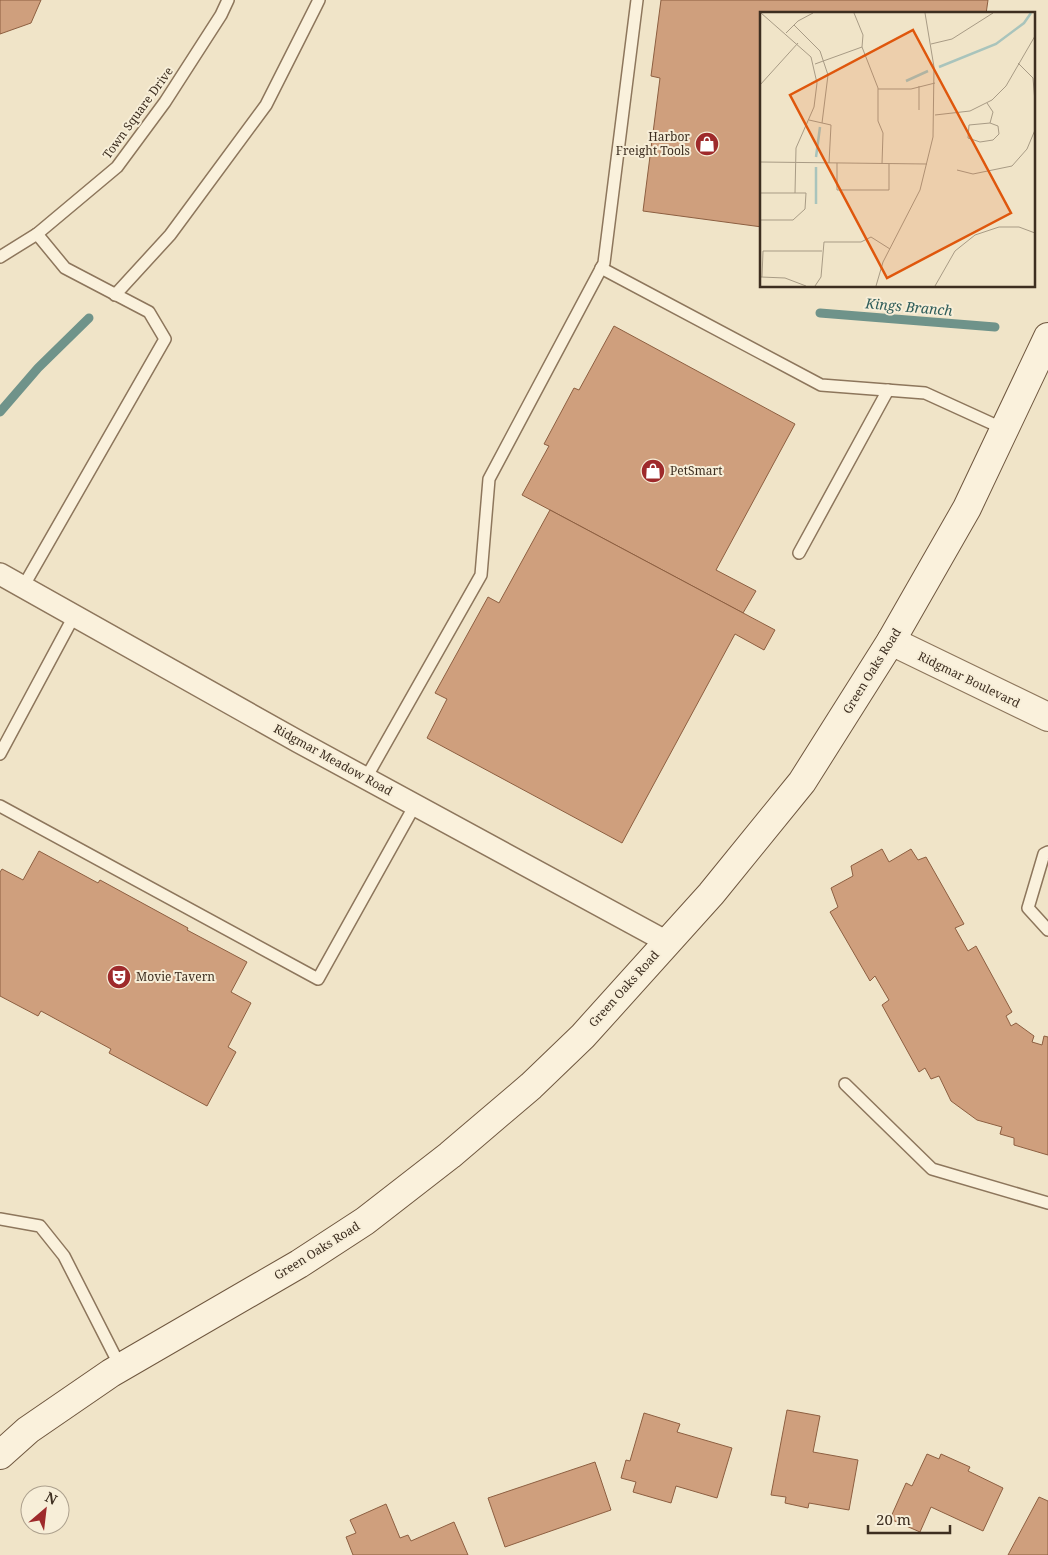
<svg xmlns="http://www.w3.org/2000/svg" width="1048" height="1555" font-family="'Noto Serif',serif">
<rect width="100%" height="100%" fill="#f0e4c8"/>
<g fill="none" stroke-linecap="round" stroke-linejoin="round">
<!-- stream -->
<g stroke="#6f938a" stroke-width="9">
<path d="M820,313l175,14"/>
<path d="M0,412l38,-44 51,-50"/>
</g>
</g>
<!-- building -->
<g fill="#cf9f7d" stroke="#8d5f41">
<path d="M0,0h41l-10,23 -31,11z"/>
<path d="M661,0h327l-2,14h-224v213l-119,-16 17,-133 -9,-2z"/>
<path d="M614,326l181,98 -79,146 40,21 -13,22 -221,-118 27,-49 -5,-2 30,-56 5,2z"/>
<path d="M550,510l225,120 -11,20 -29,-16 -113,209 -195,-105 20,-39 -12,-6 53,-96 11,6z"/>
<path d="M882,849l7,13 22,-13 7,11 8,-3 38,67 -9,4 13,23 8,-5 36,66 -6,4 5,10 5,-3 18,13 -2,6 10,3 2,-9 4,1v118l-34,-10v-7l-14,-4 2,-7 -25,-7 -26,-19 -12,-25 -8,3 -6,-11 -6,4 -37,-67 7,-5 -14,-24 -5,5 -40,-69 8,-5 -7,-19 22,-12 -2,-10z"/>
<path d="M39,851l59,32 2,-3 88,48 -1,2 60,32 -16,30 20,11 -23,44 8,5 -29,54 -98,-53 2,-4 -70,-38 -3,5 -38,-20v-124l2,-3 21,11z"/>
<path d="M787,1410l33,6 -7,36 45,8 -9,50 -40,-7 -1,5 -23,-5 1,-6 -15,-2z"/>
<path d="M644,1413l36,11 -3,8 55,16 -15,50 -41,-12 -5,17 -38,-11 3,-10 -15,-4 5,-18 4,1z"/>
<path d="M927,1454l12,5 2,-5 29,13 -2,4 35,17 -20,43 -52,-24 -11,25 -30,-13 16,-36 6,3z"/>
<path d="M595,1462l16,48 -106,37 -17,-49z"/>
<path d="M1039,1497l9,4v54h-40z"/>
<path d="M386,1504l14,34 8,-3 3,6 43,-19 14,33h-115l-7,-18 10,-4 -6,-13z"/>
</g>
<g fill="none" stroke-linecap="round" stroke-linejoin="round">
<!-- service casing -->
<g stroke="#8d765c" stroke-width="14">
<g id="service">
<path d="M0,257l37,-23 80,-67 48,-65 56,-87 7,-15"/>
<path d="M601,268l220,117 104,8 79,36"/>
<path d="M115,295l55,-60 96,-130 53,-105"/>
<path d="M799,553l89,-163"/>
<path d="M23,587l142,-248 -16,-27 -84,-44 -28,-34"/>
<path d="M0,754l74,-138"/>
<path d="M366,778l115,-203 8,-96 115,-216 33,-263"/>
<path d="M0,806l318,173 97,-174"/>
<path d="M1048,852l-4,2 -16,54 20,22"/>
<path d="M845,1084l87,85 116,34"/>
<path d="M0,1219l40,7 24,30 57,112"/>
</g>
</g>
<!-- minor casing -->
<g stroke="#8d765c" stroke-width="24">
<path id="minor" d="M0,574l299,168 368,200"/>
</g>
<!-- tertiary casing -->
<g stroke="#8d765c" stroke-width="30">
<path id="tertiary" d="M891,641l157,76"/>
</g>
<!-- secondary casing -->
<g stroke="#6f573f" stroke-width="30">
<path id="secondary" d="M0,1455l28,-25 83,-57 188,-109 66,-43 85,-66 81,-69 52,-50 128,-142 91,-112 89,-141 76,-133 81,-171"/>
</g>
<!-- service -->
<use href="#service" stroke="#faf1dc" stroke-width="11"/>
<!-- minor -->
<use href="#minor" stroke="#faf1dc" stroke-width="21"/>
<!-- tertiary -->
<use href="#tertiary" stroke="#faf1dc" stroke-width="28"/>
<!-- secondary -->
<use href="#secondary" stroke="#faf1dc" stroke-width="28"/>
</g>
<!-- icons -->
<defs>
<g id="shop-disc" transform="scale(1.25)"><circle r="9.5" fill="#9e2a2b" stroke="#f7eed8"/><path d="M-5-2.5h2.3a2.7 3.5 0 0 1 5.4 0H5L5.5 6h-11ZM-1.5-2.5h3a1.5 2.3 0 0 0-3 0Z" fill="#fff"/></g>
<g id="theatre-disc" transform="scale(1.25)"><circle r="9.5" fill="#9e2a2b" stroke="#f7eed8"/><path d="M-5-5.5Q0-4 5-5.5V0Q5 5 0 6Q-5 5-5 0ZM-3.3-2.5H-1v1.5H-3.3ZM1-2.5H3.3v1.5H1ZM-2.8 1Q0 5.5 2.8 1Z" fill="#fff"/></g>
</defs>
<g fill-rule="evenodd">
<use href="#shop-disc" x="707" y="144"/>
<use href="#shop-disc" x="653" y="471"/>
<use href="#theatre-disc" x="119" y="977"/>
</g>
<g text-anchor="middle" stroke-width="4" stroke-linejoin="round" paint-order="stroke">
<!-- street labels -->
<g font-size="12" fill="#3d2e20" stroke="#f7eed8">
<text transform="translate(138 113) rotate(-54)" y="4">Town Square Drive</text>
<text transform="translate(872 671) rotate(-58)" y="4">Green Oaks Road</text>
<text transform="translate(969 680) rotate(26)" y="4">Ridgmar Boulevard</text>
<text transform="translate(333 760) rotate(29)" y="4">Ridgmar Meadow Road</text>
<text transform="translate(624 989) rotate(-48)" y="4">Green Oaks Road</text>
<text transform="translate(317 1251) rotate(-32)" y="4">Green Oaks Road</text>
</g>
<!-- poi labels -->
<g font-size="12" fill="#3d2e20" stroke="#f7eed8" text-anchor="start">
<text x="690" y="141" text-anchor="end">Harbor<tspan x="690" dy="14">Freight Tools</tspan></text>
<text x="670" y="475">PetSmart</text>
<text x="136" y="981">Movie Tavern</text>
</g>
<!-- water labels -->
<g font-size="14" font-style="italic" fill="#2f5d5a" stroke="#f7eed8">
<text transform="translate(909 307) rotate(5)" y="5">Kings Branch</text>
</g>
</g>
<!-- overview -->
<g transform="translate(760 12)">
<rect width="275" height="275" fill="#f0e4c8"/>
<path fill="none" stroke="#a9c4bc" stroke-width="2.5" d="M179,55l57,-23 28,-21 7,-10M146,69l22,-10M56,145l4,-30M56,155v37"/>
<path fill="none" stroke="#a89b85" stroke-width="1" d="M94,1l9,22 -1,12M34,13l26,26 8,24 -6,48M26,21l12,-12 15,-8M171,32l21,-5 41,-26M258,51l15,15 2,24M55,52l47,-17 16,41v33l5,12 -1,31M0,73l38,-42M118,77h33l24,-6M227,91l6,9 -3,11 -21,2 -1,13 12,4 13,-2 6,-6 -1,-8 -8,-3M159,98v-24M175,103l35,-4 22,-11 14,-14 29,-50M49,108l22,5 -2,38M0,150l167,2M77,151v27h52v-26M197,158l16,4 39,-8 15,-17 8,-19M0,181h35M0,208h33l12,-11 1,-16h-11l1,-45 18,-41 3,-24 -6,-26 -50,-44M1,265l24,1 21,8M2,265l1,-26h59M55,274l6,-9 3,-35h37l10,-5 19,12M116,274l7,-24 37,-72 13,-53 1,-70 -9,-54M175,274l20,-35 20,-16 24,-8h20l16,6"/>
<path fill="#df570d" fill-opacity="0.15" stroke="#df570d" stroke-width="2.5" d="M153,18l98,183 -124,65 -97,-183z"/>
<rect width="275" height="275" fill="none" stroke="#3d2e20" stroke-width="2.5"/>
</g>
<!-- north arrow -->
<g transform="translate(45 1510) rotate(28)"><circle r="24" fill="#f7eed8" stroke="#ada18e"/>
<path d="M0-4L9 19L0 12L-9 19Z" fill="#9e2a2b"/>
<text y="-8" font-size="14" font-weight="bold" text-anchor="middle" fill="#3d2e20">N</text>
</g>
<!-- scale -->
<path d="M868 1525v8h82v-8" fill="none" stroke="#3d2e20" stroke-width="2.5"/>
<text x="876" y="1525" font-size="15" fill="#3d2e20" stroke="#f7eed8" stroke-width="4" paint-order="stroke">20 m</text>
</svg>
